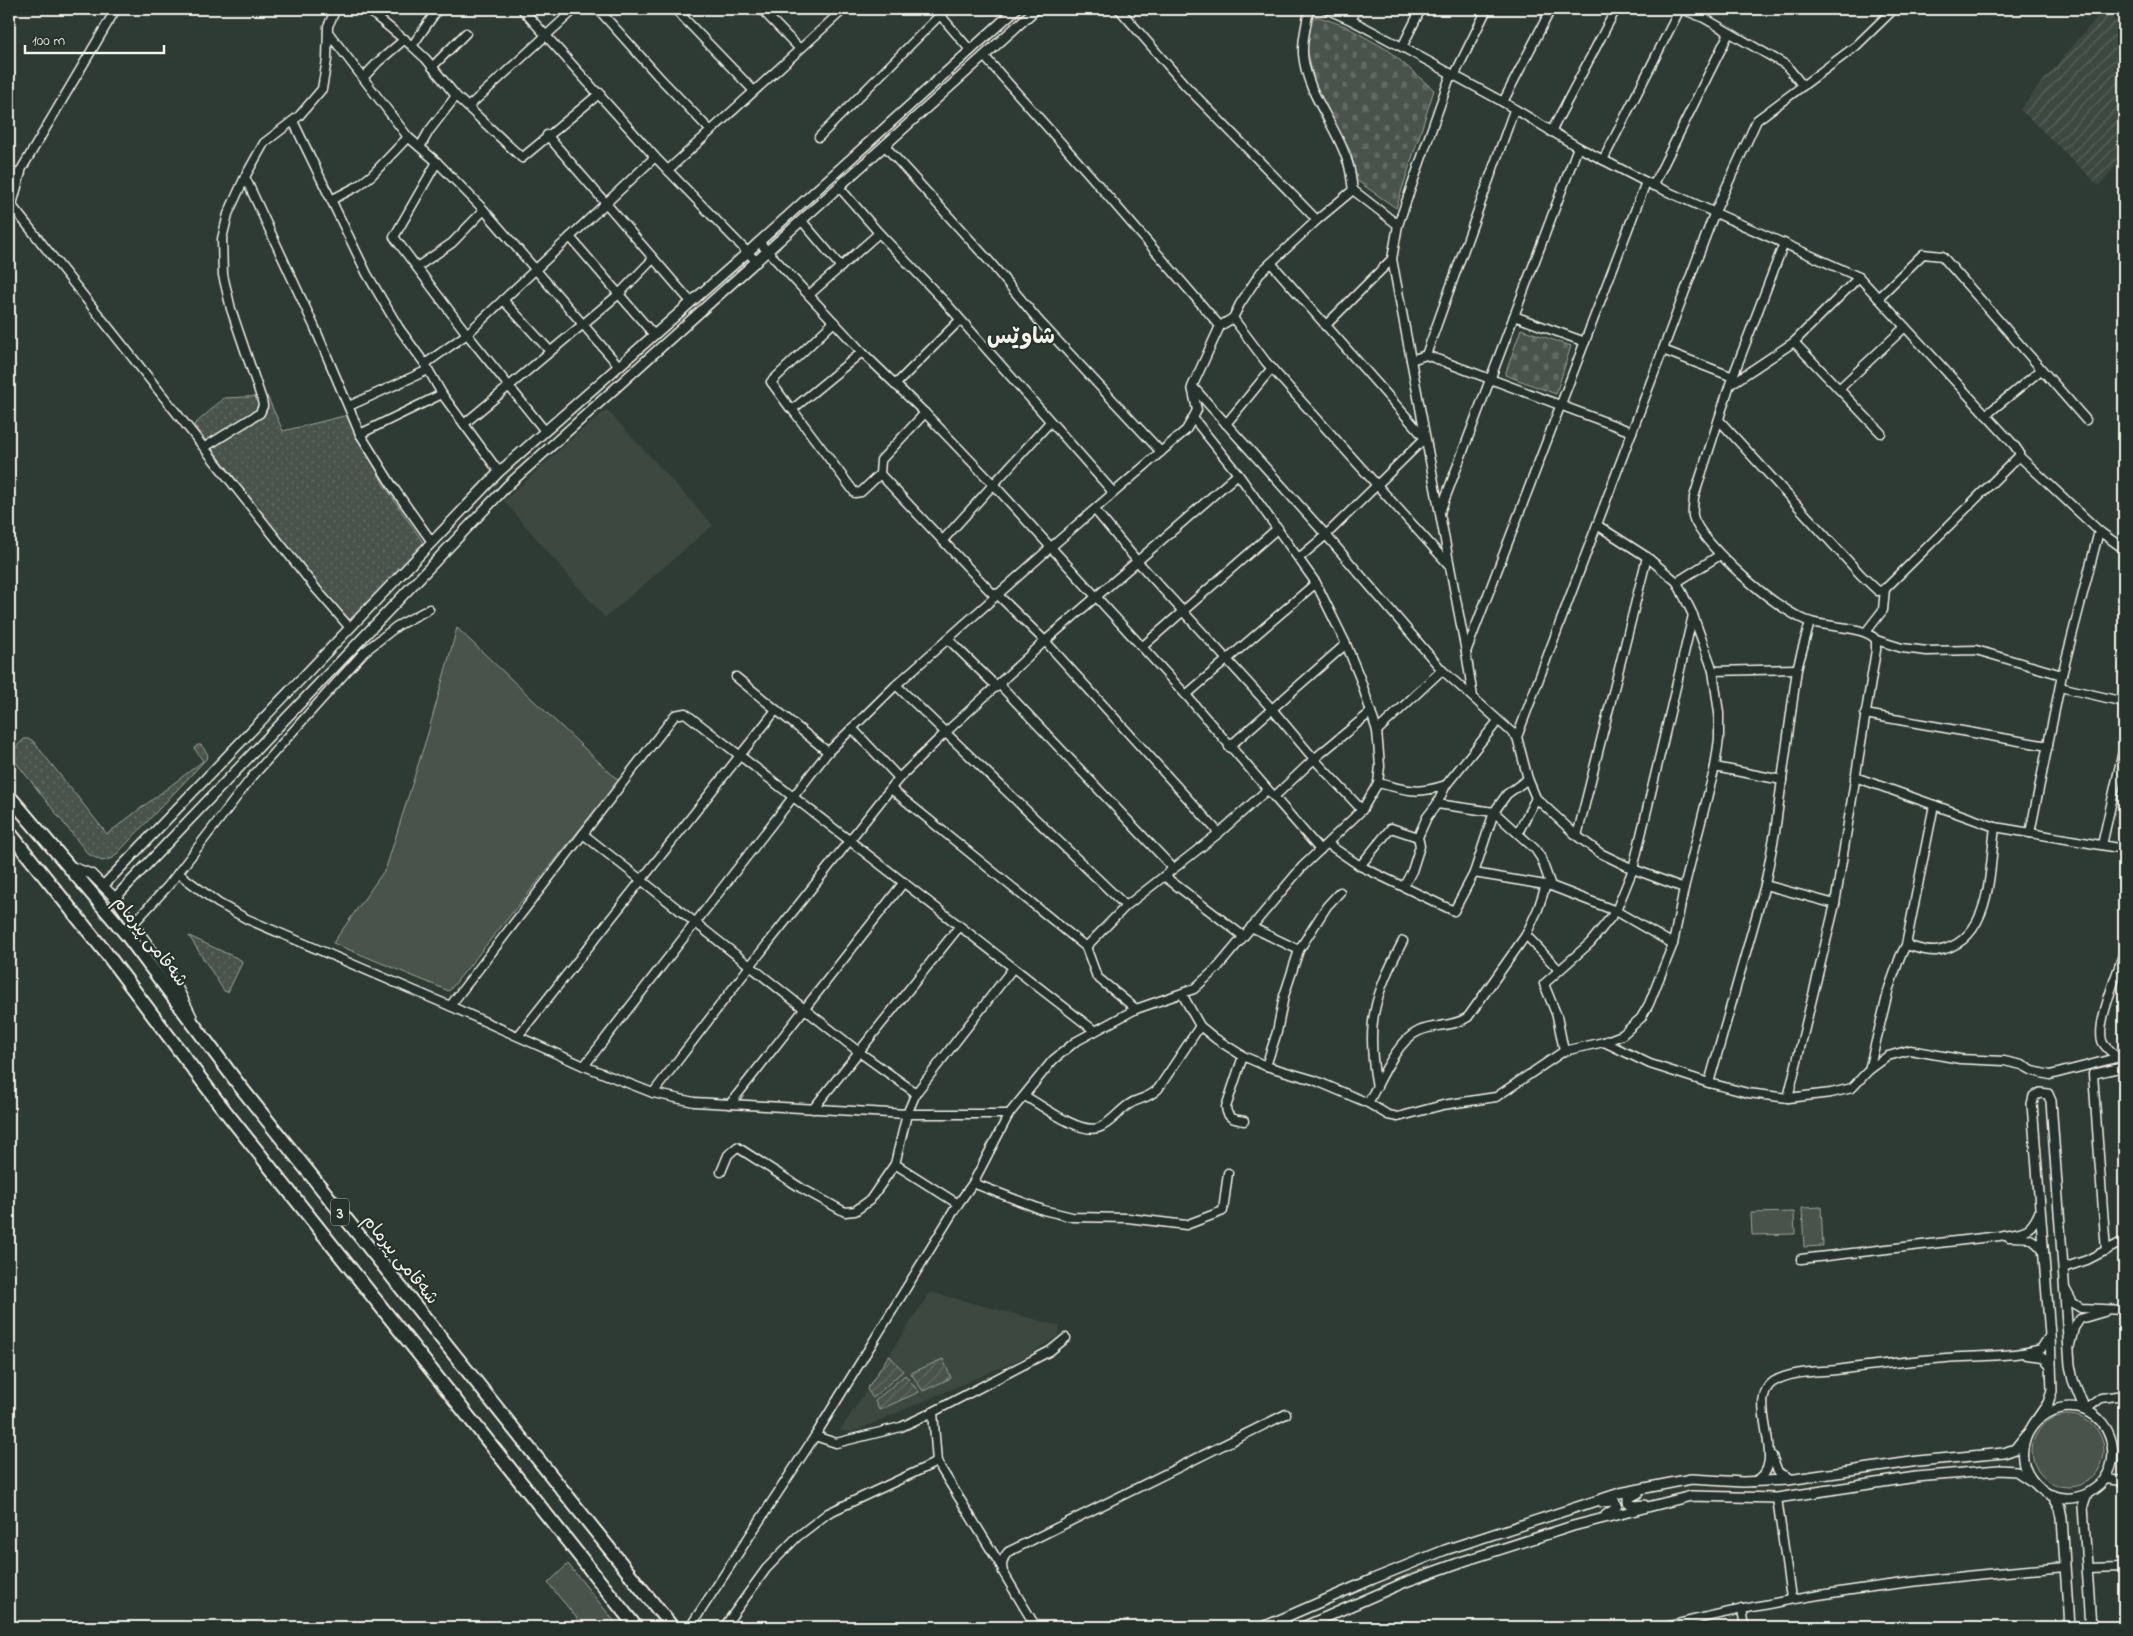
<svg xmlns="http://www.w3.org/2000/svg" width="2133" height="1636" font-family="'Indie Flower','Playpen Sans Arabic',sans-serif">
<defs>
<pattern id="industrial-furrows" width="10" height="10" patternUnits="userSpaceOnUse" patternTransform="scale(1.25)"><rect width="10" height="10" fill="#3c4841"/><path d="M-1 1l2-2M0 10L10 0M9 11l2-2" fill="none" stroke="#59635c"/></pattern>
<pattern id="grass-dots" width="8" height="8" patternUnits="userSpaceOnUse" patternTransform="scale(1.25)"><rect width="8" height="8" fill="#48524c"/><path d="M2 2h.1M6 6h.1" fill="none" stroke="#636b66" stroke-width="1.8" stroke-linecap="round"/></pattern>
<pattern id="cemetery-stones" width="16" height="16" patternUnits="userSpaceOnUse" patternTransform="scale(1.25)"><rect width="16" height="16" fill="#48524c"/><path d="M2 7V4a2 2 0 0 1 4 0v3zM10 15v-3a2 2 0 0 1 4 0v3z" fill="#636b66"/></pattern>
<pattern id="garden-furrows" width="10" height="10" patternUnits="userSpaceOnUse" patternTransform="scale(1.25)"><rect width="10" height="10" fill="#48524c"/><path d="M-1 1l2-2M0 10L10 0M9 11l2-2" fill="none" stroke="#636b66"/></pattern>
</defs>
<rect width="100%" height="100%" fill="#2e3b34"/>
<filter id="ink" filterUnits="userSpaceOnUse"><feTurbulence type="fractalNoise" baseFrequency=".02" numOctaves="2"/><feDisplacementMap in="SourceGraphic" scale="10" xChannelSelector="R" yChannelSelector="G"/><feConvolveMatrix kernelMatrix="1 2 1 2 8 2 1 2 1" color-interpolation-filters="sRGB"/></filter>
<g filter="url(#ink)">
<!-- built -->
<g fill="#3c4841">
<path d="M607,410l106,115 -108,93 -101,-117 74,-68z"/>
<path d="M930,1292l130,34 -2,10 -29,19 -176,77 -13,-1z"/>
</g>
<!-- industrial -->
<path fill="url(#industrial-furrows)" d="M2103,10l21,18v128l-25,30 -79,-77z"/>
<!-- grass -->
<g fill="url(#grass-dots)" stroke="#9ea29a">
<path d="M267,396l16,35 65,-16 36,70 43,63 -77,80 -156,-203 30,-27z"/>
<path d="M24,739h6l3,2 74,93 96,-73 -9,-13 4,-3h3l6,8 1,4 -95,101 -11,3 -14,-7 -77,-98 1,-5z"/>
<path d="M189,936l52,24 1,3 -14,29 -4,-1z"/>
</g>
<!-- cemetery -->
<g fill="url(#cemetery-stones)" stroke="#9ea29a">
<path d="M1311,14l34,12 43,24 46,40 -38,118 -40,-28 -5,-28 -34,-58 -11,-51z"/>
<path d="M1521,329l50,17 -15,48 -51,-19z"/>
</g>
<!-- park -->
<g fill="#48524c" stroke="#9ea29a">
<path d="M457,628l162,153 -170,210 -116,-48 53,-75 42,-135z"/>
<path d="M1821,1207l2,39 -19,1 -2,-39z"/>
<path d="M1794,1212l1,22 -43,1 -1,-22z"/>
<circle cx="2068" cy="1451" r="36"/>
<path d="M568,1564l51,63h-35l-36,-44z"/>
</g>
<!-- garden -->
<g fill="url(#garden-furrows)" stroke="#9ea29a">
<path d="M889,1355l14,16 -30,27 -6,-9z"/>
<path d="M943,1359l8,19 -28,13 -12,-18z"/>
<path d="M905,1375l14,17 -40,18 -4,-9z"/>
</g>
<g fill="none" stroke-linecap="round" stroke-linejoin="round">
<!-- minor casing -->
<g stroke="#f4f1e8" stroke-width="11">
<g id="minor">
<path d="M367,9l45,37 14,13 30,37 66,62 78,-65"/>
<path d="M522,9l133,148 102,105"/>
<path d="M598,9l61,68 51,53"/>
<path d="M675,9l79,82"/>
<path d="M761,9l38,39"/>
<path d="M935,9l35,41"/>
<path d="M1119,9l66,76 132,135"/>
<path d="M1309,9c-2,14 -7,31 -6,45 4,42 32,68 44,106 4,9 4,20 6,30"/>
<path d="M1326,9l25,11 51,27 101,55 75,45 68,35 213,95 155,168 5,7v4l-135,134 -6,1 -17,-16 -142,-155"/>
<path d="M1682,9l22,9 82,47 17,21"/>
<path d="M1351,20l6,-11"/>
<path d="M328,32l80,105 29,25 47,48 135,156"/>
<path d="M412,46l26,-37"/>
<path d="M1402,47l19,-38"/>
<path d="M432,67l34,-34"/>
<path d="M1451,74l-53,151 -6,34 74,393 7,45"/>
<path d="M1454,76l33,-67"/>
<path d="M363,78l15,-16 27,-23"/>
<path d="M1503,102l48,-93"/>
<path d="M468,107l107,-98"/>
<path d="M293,121l74,153 32,54 26,36 17,30 57,78"/>
<path d="M1551,132l65,-123"/>
<path d="M547,135l144,167"/>
<path d="M819,137l121,-122"/>
<path d="M885,146l105,116 49,59 122,131"/>
<path d="M420,147l9,-16 27,-35"/>
<path d="M1603,160l77,-151"/>
<path d="M437,162l-43,75 73,97 78,97"/>
<path d="M668,170l176,-161"/>
<path d="M245,177l70,151 45,106 33,53 39,55"/>
<path d="M9,185l12,-15 95,-161"/>
<path d="M1653,186l76,-153"/>
<path d="M839,187l40,46 66,69 168,190"/>
<path d="M331,200l27,-14 14,-11 36,-38"/>
<path d="M9,202l308,388 33,38"/>
<path d="M9,210l3,-5 9,-33"/>
<path d="M802,221l39,46"/>
<path d="M570,237l84,98"/>
<path d="M759,242l103,110 63,61 68,71 193,211 134,155"/>
<path d="M1784,243l-54,141 -36,113c0,5 -2,13 -1,19 7,28 89,99 118,106 16,5 55,4 65,18v10l-41,254 -47,194"/>
<path d="M1271,263l154,175 -99,97 -27,23"/>
<path d="M417,267l35,-24 32,-33"/>
<path d="M809,295l70,-62"/>
<path d="M1878,298l45,-44 19,2 144,164"/>
<path d="M503,300l47,51"/>
<path d="M1514,316l71,26"/>
<path d="M1233,318l33,44 183,203"/>
<path d="M834,322l-63,60 19,26h4l68,-56"/>
<path d="M1220,326l13,-8 7,-14 21,-32 56,-52 36,-30 45,35"/>
<path d="M1325,326l67,-67"/>
<path d="M1794,342l87,91"/>
<path d="M1663,350l70,27"/>
<path d="M1426,355l88,-245"/>
<path d="M1411,360l15,-5 206,77"/>
<path d="M425,364l42,-30 188,-177"/>
<path d="M1731,384l63,-42 65,-65"/>
<path d="M895,385l65,-65"/>
<path d="M1194,388l132,147 116,135 75,67"/>
<path d="M1839,389l66,-62"/>
<path d="M349,406l79,-36"/>
<path d="M792,409l63,84 6,-1 19,-18"/>
<path d="M925,413l-44,47 -1,14 111,118 7,3 47,46 174,192"/>
<path d="M1986,415l55,-45"/>
<path d="M464,424l155,-130 34,-35"/>
<path d="M1226,424l46,-56"/>
<path d="M360,434l82,-40"/>
<path d="M205,447l55,-34 3,-7 -1,-6 -31,-91 -8,-34 -1,-36 6,-25 17,-37 19,-34 35,-27 23,-27 5,-29 1,-34 8,-17"/>
<path d="M2019,456l80,75 25,18"/>
<path d="M1095,510l43,52 134,147 42,50 48,51"/>
<path d="M1440,512l138,-365"/>
<path d="M1597,525l50,32 30,25 16,33 20,56 6,42v26l-4,28 -31,121 -11,56 -24,60 -8,14 -19,17 -18,7"/>
<path d="M943,540l107,-118"/>
<path d="M1677,582l43,-27"/>
<path d="M1866,632l17,-22 2,-22"/>
<path d="M948,639l49,48"/>
<path d="M1876,640l26,8 25,3 49,-1 86,25"/>
<path d="M1142,647l136,-119"/>
<path d="M1466,652l180,-470"/>
<path d="M1713,671l84,-2"/>
<path d="M736,677l92,75"/>
<path d="M896,685l230,221"/>
<path d="M1000,685l173,183"/>
<path d="M2060,687l64,15"/>
<path d="M1186,695l130,-112"/>
<path d="M1865,714l183,32"/>
<path d="M852,728l47,50"/>
<path d="M1377,731l65,-61"/>
<path d="M1229,747l117,-103"/>
<path d="M1715,767l67,13"/>
<path d="M1855,777l79,28 -28,140"/>
<path d="M1378,783c30,7 37,12 68,2"/>
<path d="M891,789l195,158 11,30 39,32"/>
<path d="M1274,797l40,-38 57,-47"/>
<path d="M1437,804l57,8 41,37 6,9 10,28"/>
<path d="M1934,805l61,22 129,22"/>
<path d="M1518,833l18,-35"/>
<path d="M2030,833l32,-158 37,-144"/>
<path d="M583,834l276,218 57,41"/>
<path d="M1577,836l70,-279"/>
<path d="M1328,844l32,22 94,45 20,-38 20,-61 13,-18 21,-15"/>
<path d="M2102,845l22,-98"/>
<path d="M1360,866l31,-38 27,9"/>
<path d="M178,873l40,30 29,16 203,87 134,60 69,27 41,9 213,12h102"/>
<path d="M1474,873l77,13 65,25 57,33"/>
<path d="M1164,876l79,60"/>
<path d="M1765,885l70,19"/>
<path d="M1404,886l8,-15 8,-25 -2,-9 9,-20 10,-13 9,-19 52,-64"/>
<path d="M1684,888l-51,-19 -33,-16 -23,-17 -41,-38 -8,-19 -11,-42 197,-523 43,-94 99,-74 38,-37"/>
<path d="M134,923l34,-37 84,-109 112,-125 33,-26 32,-17"/>
<path d="M1251,927l48,23"/>
<path d="M1526,935l33,35"/>
<path d="M1086,947l40,-41 93,-73 48,-43"/>
<path d="M1182,994l18,32 16,13 27,17 23,10 48,14 54,23 20,12 10,2 45,-12 53,-8 68,-46 40,-9 46,22 59,19 39,10 40,5 43,-5 21,-5 17,-18 20,-82 11,-31 6,-12c10,3 21,7 30,6 57,-8 53,-81 59,-124"/>
<path d="M450,1006l225,-291 10,-2 410,318"/>
<path d="M518,1036l258,-326"/>
<path d="M1564,1051l-7,-35 -13,-32 46,-41 26,-32 17,-42 60,-254"/>
<path d="M1243,1056l-17,51c1,12 8,12 18,14"/>
<path d="M2117,1057c-5,-4 -11,-9 -14,-14 -9,-16 16,-72 21,-92"/>
<path d="M584,1066l244,-314 68,-67 154,-137 136,-118 7,-12"/>
<path d="M1266,1066l11,-34 7,-36 15,-46 28,-44 13,-14"/>
<path d="M1869,1070l19,-14 22,-6 50,9 44,2 18,4 11,6 17,4 74,-19"/>
<path d="M1709,1083l56,-198 10,-53 22,-163 13,-47"/>
<path d="M1377,1087c-12,-63 -3,-91 26,-146"/>
<path d="M653,1093l97,-127 149,-188 46,-45 100,-92 193,-167"/>
<path d="M1025,1096c16,9 54,38 73,32 11,-3 21,-17 30,-23 11,-8 17,-4 30,-16l42,-63"/>
<path d="M1368,1103c12,-21 28,-62 51,-72 16,-7 35,-4 49,-14l58,-82 12,-26 8,-24"/>
<path d="M730,1104l174,-222"/>
<path d="M813,1109l146,-182"/>
<path d="M895,1164l63,40"/>
<path d="M721,1172l7,-17 9,-8 64,41 44,24 10,-1 15,-11 25,-36 12,-50 9,-21 97,-125"/>
<path d="M973,1183l70,27 29,7 56,1 58,7 37,-14 5,-38"/>
<path d="M2009,1237c18,0 23,-1 35,15"/>
<path d="M2106,1251l-13,-177 31,-7"/>
<path d="M1801,1259l198,-23c24,-5 32,-2 41,-26"/>
<path d="M2063,1268l24,-8 37,-19"/>
<path d="M2066,1290l7,13 8,5 43,2"/>
<path d="M2070,1345l4,-17 6,-9 24,-7"/>
<path d="M2026,1355l17,2 8,9"/>
<path d="M2085,1410l16,-12 23,-3"/>
<path d="M933,1412l4,50 64,104"/>
<path d="M815,1436l21,7 65,-16 32,-15 117,-61 16,-13"/>
<path d="M1772,1456l6,16 14,7"/>
<path d="M2105,1479l19,2"/>
<path d="M1753,1482c39,-14 -9,-81 20,-100 18,-11 43,-10 63,-12 37,-5 73,-9 110,-12 31,-2 64,-1 95,-9l9,-14"/>
<path d="M1777,1498l14,100"/>
<path d="M2087,1568l37,-1"/>
<path d="M1742,1609l3,18"/>
<path d="M690,1627l125,-191 143,-232 15,-21 36,-69 44,-54 22,-18 61,-33 58,-20 24,-22 84,-100 60,-57 16,-27 2,-17 -3,-35 -16,-50 -15,-37 -30,-61 -78,-109 -45,-56 4,-8 -5,-23 28,-61 -132,-153 -104,-117"/>
<path d="M724,1627l42,-58 31,-32 31,-24 109,-51"/>
<path d="M1036,1627l-33,-55c-2,-8 -1,-13 5,-20l278,-138"/>
<path d="M1665,1627c131,-34 265,-49 400,-60"/>
</g>
</g>
<!-- tertiary casing -->
<g stroke="#f4f1e8" stroke-width="12">
<g id="tertiary">
<path d="M67,865l24,9 24,24 60,85 17,34"/>
<path d="M104,885l395,-413 249,-220 268,-243"/>
<path d="M115,898l393,-413 528,-476"/>
<path d="M2033,1425l15,-22 4,-12 -2,-56 -18,-231 2,-8 6,-3 8,1 3,7 19,264 3,15 12,30"/>
<path d="M1638,1493l-10,5v4l6,4 10,-1"/>
<path d="M2087,1494c-8,3 -15,5 -23,4 -26,-2 -47,-29 -40,-54 6,-26 36,-45 63,-33 25,12 34,46 17,69 -4,6 -11,10 -17,14l-4,12 8,121"/>
<path d="M2052,1495l8,13 2,10 7,109"/>
<path d="M1602,1502l12,-1 3,4 -2,4 -9,6"/>
<path d="M1263,1627l110,-48 72,-29 175,-57 71,-14 52,3 45,-2 130,-19 86,-8 11,-4 11,-14"/>
<path d="M1303,1627l105,-46 56,-20 109,-35 118,-30 86,2 139,-21 83,-7 17,1 17,11"/>
</g>
</g>
<!-- trunk casing -->
<g stroke="#f4f1e8" stroke-width="16">
<g id="trunk">
<path d="M9,796l117,138 113,151 433,542"/>
<path d="M9,832l97,121 112,149 418,525"/>
</g>
</g>
<!-- minor -->
<use href="#minor" stroke="#26332d" stroke-width="8"/>
<!-- tertiary -->
<use href="#tertiary" stroke="#26332d" stroke-width="9"/>
<!-- trunk -->
<use href="#trunk" stroke="#26332d" stroke-width="12"/>
</g>
</g>
<g text-anchor="middle" stroke-width="4" stroke-linejoin="round" paint-order="stroke">
<!-- shield labels -->
<rect fill="#26332d" stroke="#b6b8b0" stroke-width="1" x="331" y="1198.5" width="18" height="27" rx="4"/>
<g font-size="16" font-weight="bold" fill="#f4f1e8">
<text x="340" y="1218">3</text>
</g>
<!-- street labels -->
<g font-size="18" fill="#f4f1e8" stroke="#26332d">
<text transform="translate(151 941) rotate(52)" y="6">شەقامی پیرمام</text>
<text transform="translate(401 1259) rotate(51)" y="6">شەقامی پیرمام</text>
</g>
<!-- district labels -->
<g font-size="22" font-weight="bold" fill="#f4f1e8" stroke="#26332d">
<text x="1021" y="343">شاوێس</text>
</g>
</g>
<!-- margin -->
<rect width="2133" height="1636" fill="none" stroke="#26332d" stroke-width="30"/>
<rect x="15" y="15" width="2103" height="1606" fill="none" stroke="#f4f1e8" stroke-width="2" filter="url(#ink)"/>
<!-- scale -->
<path d="M25 45v8h139v-8" fill="none" stroke="#f4f1e8" stroke-width="2.5"/>
<text x="32" y="45" font-size="15" fill="#f4f1e8" stroke="#26332d" stroke-width="4" paint-order="stroke">100 m</text>
</svg>
